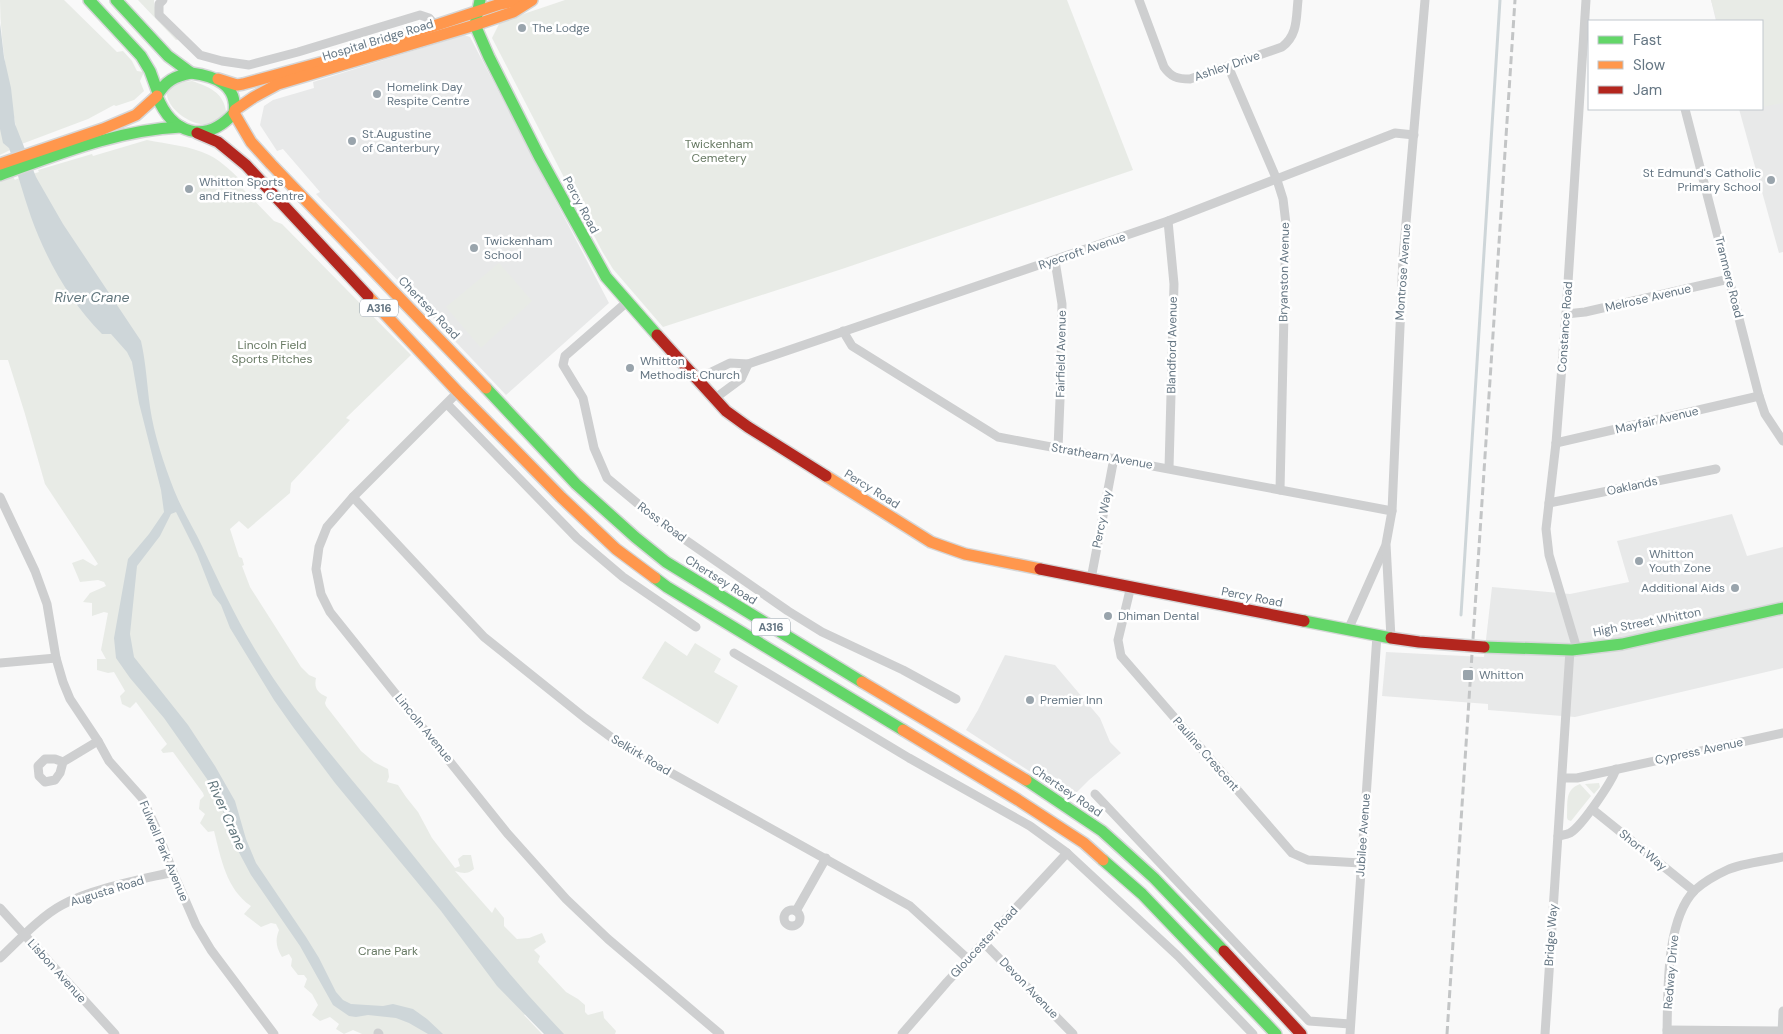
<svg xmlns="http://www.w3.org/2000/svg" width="1783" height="1034" font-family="'DM Sans',sans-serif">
<rect width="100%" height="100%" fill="#f9f9f9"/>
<!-- built -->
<g fill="#e8e9e9">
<path d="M1711,0h72v252l-4,1 -40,-144h23v-88h-46z"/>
<path d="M464,35l6,2 139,266 -103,92 -190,-201 4,-2 -37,-43 -6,2 -17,-26 4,-19 9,-6 41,-12 -1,-6z"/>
<path d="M1732,514l15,42 36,-9v121l-208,49 -87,-7v-6l-106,-8 4,-44 98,5 8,-70 78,7 59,-12 -12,-41z"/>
<path d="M1005,655l50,10 45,53 10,24 11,11 -32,27 -18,18 -105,-68 12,-20z"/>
</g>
<!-- green -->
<g fill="#e8ebe6">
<path d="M0,0h64l53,52 6,-1 9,10 5,10 7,1 -4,9 4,10 -10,9 -18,6 -2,-1 -26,14 -69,26c-8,-47 -19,-97 -19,-145z"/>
<path d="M138,0h16c-1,15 16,28 26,39l-4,1z"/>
<path d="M565,0h502l66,170 -291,99 -179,58 -50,-58 -11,-18 -110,-213 8,-16z"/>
<path d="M1711,0h72v103l-21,4v-86h-45z"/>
<path d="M192,81c17,6 31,11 34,30 -3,3 -7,9 -11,11 -23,13 -68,-30 -38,-39 4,-2 10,-1 15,-2z"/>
<path d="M0,120l10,30 -10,5z"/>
<path d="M147,140c20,4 44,6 62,15 14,7 25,19 37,30l-3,4 31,32 8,3 129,131 -65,63 4,2 -59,63 -1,10 -42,36 -9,-8 -9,8 9,28 3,1 2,7 -2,1 8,21 51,80 8,8 7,3c-2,10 1,14 11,19l-2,6 1,3 35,45 13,11 14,7 1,8 -2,5 11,3 8,12 12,15 14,26 23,30 5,-2 -2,-7 5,-4h8l3,14c-8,6 -11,4 -19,2l37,42 3,-6 9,11v8l13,13 12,-1 13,-5 4,9 -12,8 6,6 -2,6 28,30 12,7 7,6v7l3,3 15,-4 1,7 12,13 -1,3h-70l-18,-21 -3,2 18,19h-180l-9,-4 -9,4 -8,-5 3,-5 -9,-7 -10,4 -8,-6 6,-10 -6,-11 -8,-7 3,-8 -3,-4h-6l-7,-9 1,-7 -3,-5 -7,3c-6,-10 -7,-17 -3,-27l-3,-6 -5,-1 -10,4 -17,-13 7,-8c-25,-17 -30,-48 -37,-75l-6,1 -8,-9 5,-9 -6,-5 1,-9 4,-4 -1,-3 -30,-41 -10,1 -2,-3 6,-6 -31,-42 -6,6 -8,-4 -2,-8 5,-5 -11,-19 -6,1 -11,-3v-11h9l-5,-9 7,-37 -4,-1 -12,4v-13l-9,-1 7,-9 16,-7 -2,-4 -6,-2 -18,2 -8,-19 11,-4 12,7 3,-2 -53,-80 -20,-70 -17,-54h-8v-179l13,-4 2,3 2,-1 22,-7 -1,-2 54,-16 1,2z"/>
<path d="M499,263l33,38 -51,47 -35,-41z"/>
<path d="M665,641l22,15 8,-13 26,16 -7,13 24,14 -20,38 -76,-46z"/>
<path d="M1599,783l1,4 -6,7 -9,-10z"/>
<path d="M1580,784l11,12 -20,25 -3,-1 -1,-2c1,-15 -3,-28 13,-34z"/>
</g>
<!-- water -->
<path fill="#ced6d9" d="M0,23l4,34 7,31 4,36 21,53 27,47 78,117c5,22 6,44 9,66 4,28 14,57 24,83 8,20 19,37 28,56 16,34 32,68 51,100 40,68 94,126 143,188 54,67 108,137 168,200h-20l-47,-48 -56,-75 -106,-128 -42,-56 -19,-27 -44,-72 -9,-23 -8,-10 -16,-41 -21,-42 -5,2 -11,22 -23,30 -7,68 4,23 54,68 27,41 20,35 11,38 10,24 50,74 13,21 17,34 7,8 8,4 32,2 10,-2 20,5 14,10 16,15h-15l-19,-11 -13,-5 -28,-3 -12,2 -7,-1 -16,-11 -33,-59 -49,-71 -16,-30 -6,-21 -22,-45 -43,-61 -34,-40 -14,-20 -2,-20 14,-79 21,-25 15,-22 -3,-22 -22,-87 -7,-41 -5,-10 -16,-18h-9c-32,-32 -56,-75 -71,-117 -8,-23 -14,-46 -22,-69l-6,-5 -3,-14z"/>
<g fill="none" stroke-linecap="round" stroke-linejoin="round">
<!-- stream -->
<path stroke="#ced6d9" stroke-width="3" d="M1461,615l39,-615"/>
<!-- fast casing -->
<g stroke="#d5d6d7" stroke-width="14">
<g id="fast">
<path d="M89,0l52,56 9,15 8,22"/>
<path d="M116,0l52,56 23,17"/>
<path d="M480,0l-5,25 14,32 50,99 67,121 51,58"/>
<path d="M191,73c23,3 47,11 43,40 -29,32 -62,21 -77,-17 8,-15 18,-20 34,-23z"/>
<path d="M0,175c59,-21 117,-45 181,-48"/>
<path d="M486,388l90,96 59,53 31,25 196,120"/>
<path d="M655,578l12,9 236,143"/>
<path d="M1304,621l87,17"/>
<path d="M1484,647l88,3 50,-6 161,-36"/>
<path d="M1026,780l76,51 52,47 70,73"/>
<path d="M1103,860l39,34 134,140"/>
</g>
</g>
<!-- slow casing -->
<g stroke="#d5d6d7" stroke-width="14">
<g id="slow">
<path d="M218,79l19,6 6,-1 88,-24 169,-56 21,-4"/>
<path d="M235,110l19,-13 24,-13 197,-59 38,-13 19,-12"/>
<path d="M234,113l17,29 20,22 215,224"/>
<path d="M0,164l103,-35 33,-14 21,-19"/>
<path d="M368,296l90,96 103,105 55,52 39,29"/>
<path d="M826,476l105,66 34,12 75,15"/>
<path d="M862,682l164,98"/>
<path d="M903,730l115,70 66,43 19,17"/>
</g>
</g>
<!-- jam casing -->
<g stroke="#d5d6d7" stroke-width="14">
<g id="jam">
<path d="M197,133l21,9 28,23 122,131"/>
<path d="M657,335l69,76 22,16 78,49"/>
<path d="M1040,569l264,52"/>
<path d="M1224,951l77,83"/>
</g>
</g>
<!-- street -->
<g stroke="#cecfd0" stroke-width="9">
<path d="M163,0l-4,4v11l41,40 22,6 27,4 49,-13 122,-37 9,3 6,7"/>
<path d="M1139,0l25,67c7,10 13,12 26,12l92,-32c16,-12 14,-29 16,-47"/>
<path d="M1228,66l49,114 6,19 3,25 -6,266"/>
<path d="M1685,109l74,287 6,18 18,27"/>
<path d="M1168,221l6,63 -5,184"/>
<path d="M1055,261l7,43 -1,71 -3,73"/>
<path d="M627,302l-62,54 -2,9 20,33 11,50 13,30 54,45 127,88 34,21 81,38 53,29"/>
<path d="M1566,314l19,-2 144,-33"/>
<path d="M843,331l9,15 146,91 394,74"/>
<path d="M697,379l33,-16 18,1 420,-143 227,-88 19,2"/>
<path d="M458,392l-105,105 -26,30 -8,20 -3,22 5,25 9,18 177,221 59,66 42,40 112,95"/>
<path d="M714,399l27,-20 7,-15"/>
<path d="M447,404l130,134 46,39 73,50"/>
<path d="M1556,443l203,-47"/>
<path d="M0,497l35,74 12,33 9,54 7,24 7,17 28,42 11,20 33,37 14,30 17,44 23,53 15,25 63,84"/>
<path d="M353,497l131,140 101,81 34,25 27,16 264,147 58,53"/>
<path d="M1549,503l167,-34"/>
<path d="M1091,579l23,-121"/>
<path d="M1131,586l-13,54 3,16 171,197 16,7 53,3"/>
<path d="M1348,630l37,-83"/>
<path d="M1391,638l-5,-94 6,-33 11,-253 22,-258"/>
<path d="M1577,649l-28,-94 -3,-26 10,-86 10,-129 20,-314"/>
<path d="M734,653l175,105 121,68 37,27 111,103 75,78"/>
<path d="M0,663l56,-5"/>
<path d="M63,762l-3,11 -5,7 -10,2 -6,-6 -1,-10 7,-7h10l8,3 35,-21"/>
<path d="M1563,778h14l206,-45"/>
<path d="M1095,794l214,227 41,3"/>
<path d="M1592,809l102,82"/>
<path d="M1558,836c4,-1 8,-1 12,-3 11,-6 42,-51 46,-64"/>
<path d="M0,908l115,126"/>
<circle cx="792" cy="918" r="8"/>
<path d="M796,911l30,-53"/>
<path d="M984,943l89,91"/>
<path d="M0,958c17,-16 41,-42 62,-53 29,-16 77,-25 111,-33"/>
<path d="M1667,1030l115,1"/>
<path d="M378,1033l1,1"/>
<path d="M902,1034l45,-52 120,-129"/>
<path d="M1350,1034l27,-399"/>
<path d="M1545,1034l25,-384"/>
<path d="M1667,1034c1,-40 -2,-114 28,-144 9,-8 21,-15 32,-20 16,-7 39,-9 56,-13"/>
<path d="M1782,1034l1,-23"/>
</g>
<!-- fast -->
<use href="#fast" stroke="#63d668" stroke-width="11"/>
<!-- slow -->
<use href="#slow" stroke="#ff974d" stroke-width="11"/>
<!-- jam -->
<use href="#jam" stroke="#b3261e" stroke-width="11"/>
<!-- rail -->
<path stroke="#c3c5c6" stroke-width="3" stroke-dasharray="8 4" stroke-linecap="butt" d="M1447,1034l68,-1034"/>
<!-- jam-bridge casing -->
<g stroke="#d5d6d7" stroke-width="14" stroke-linecap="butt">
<path id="jam-bridge" d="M1391,638l28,4 65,5"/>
</g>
<!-- jam-bridge -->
<use href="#jam-bridge" stroke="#b3261e" stroke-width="11"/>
</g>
<!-- markers -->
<g fill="#99a4ac" stroke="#fff" stroke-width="2">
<circle cx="522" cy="28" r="5"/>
<circle cx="377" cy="94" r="5"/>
<circle cx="352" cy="141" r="5"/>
<circle cx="1771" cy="180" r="5"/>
<circle cx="189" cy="189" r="5"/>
<circle cx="474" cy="248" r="5"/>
<circle cx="630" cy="368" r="5"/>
<circle cx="1639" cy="561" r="5"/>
<circle cx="1735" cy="588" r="5"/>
<circle cx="1108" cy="616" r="5"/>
<rect x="1462" y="669" width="12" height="12" rx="2.5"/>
<circle cx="1030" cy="700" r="5"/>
</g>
<g text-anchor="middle" stroke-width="5" stroke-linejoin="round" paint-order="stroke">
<!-- shield labels -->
<g fill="#fff" stroke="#939fa8" stroke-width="1">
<rect x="360" y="299.5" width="38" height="17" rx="4"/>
<rect x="752" y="618.5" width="38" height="17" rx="4"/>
</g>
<g font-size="11" font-weight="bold" fill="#657683">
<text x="379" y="312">A316</text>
<text x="771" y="631">A316</text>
</g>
<!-- poi labels -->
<g font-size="12" fill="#657683" stroke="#fff" text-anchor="start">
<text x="532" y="32">The Lodge</text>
<text x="387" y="91">Homelink Day<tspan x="387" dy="14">Respite Centre</tspan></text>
<text x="362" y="138">St.Augustine<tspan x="362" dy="14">of Canterbury</tspan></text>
<text x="1761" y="177" text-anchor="end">St Edmund's Catholic<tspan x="1761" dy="14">Primary School</tspan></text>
<text x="199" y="186">Whitton Sports<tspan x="199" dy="14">and Fitness Centre</tspan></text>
<text x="484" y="245">Twickenham<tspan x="484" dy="14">School</tspan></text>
<text x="640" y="365">Whitton<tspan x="640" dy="14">Methodist Church</tspan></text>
<text x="1649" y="558">Whitton<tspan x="1649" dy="14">Youth Zone</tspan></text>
<text x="1725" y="592" text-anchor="end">Additional Aids</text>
<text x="1118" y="620">Dhiman Dental</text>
<text x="1479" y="679">Whitton</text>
<text x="1040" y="704">Premier Inn</text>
</g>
<!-- street labels -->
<g font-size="12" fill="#657683" stroke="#fff">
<text transform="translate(378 40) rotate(-17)" y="4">Hospital Bridge Road</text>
<text transform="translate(1227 66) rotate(-19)" y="4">Ashley Drive</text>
<text transform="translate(581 205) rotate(62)" y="4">Percy Road</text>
<text transform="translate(1082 251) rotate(-19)" y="4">Ryecroft Avenue</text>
<text transform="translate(1284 272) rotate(-89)" y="4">Bryanston Avenue</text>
<text transform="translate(1403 272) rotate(-86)" y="4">Montrose Avenue</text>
<text transform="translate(1729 277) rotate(76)" y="4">Tranmere Road</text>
<text transform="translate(1648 298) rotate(-13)" y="4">Melrose Avenue</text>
<text transform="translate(429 308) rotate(46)" y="4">Chertsey Road</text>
<text transform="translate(1565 327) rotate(-86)" y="4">Constance Road</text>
<text transform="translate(1172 345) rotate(-89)" y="4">Blandford Avenue</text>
<text transform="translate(1061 354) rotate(-89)" y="4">Fairfield Avenue</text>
<text transform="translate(1657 420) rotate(-13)" y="4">Mayfair Avenue</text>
<text transform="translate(1102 456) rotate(10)" y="4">Strathearn Avenue</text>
<text transform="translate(1632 486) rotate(-12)" y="4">Oaklands</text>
<text transform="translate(872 489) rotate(32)" y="4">Percy Road</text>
<text transform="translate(1102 519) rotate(-79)" y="4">Percy Way</text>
<text transform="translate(662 522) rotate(37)" y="4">Ross Road</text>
<text transform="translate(721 580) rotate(32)" y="4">Chertsey Road</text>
<text transform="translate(1252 597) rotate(11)" y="4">Percy Road</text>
<text transform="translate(1647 622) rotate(-11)" y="4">High Street Whitton</text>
<text transform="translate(424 728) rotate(51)" y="4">Lincoln Avenue</text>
<text transform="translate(1699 751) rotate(-12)" y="4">Cypress Avenue</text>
<text transform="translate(1206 754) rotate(49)" y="4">Pauline Crescent</text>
<text transform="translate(641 755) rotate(31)" y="4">Selkirk Road</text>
<text transform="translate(1067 791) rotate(34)" y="4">Chertsey Road</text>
<text transform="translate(1363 835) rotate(-86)" y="4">Jubilee Avenue</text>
<text transform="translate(1643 850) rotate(39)" y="4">Short Way</text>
<text transform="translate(164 851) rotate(67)" y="4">Fulwell Park Avenue</text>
<text transform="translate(107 891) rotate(-17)" y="4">Augusta Road</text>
<text transform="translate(1551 935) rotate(-86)" y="4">Bridge Way</text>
<text transform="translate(984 942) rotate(-47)" y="4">Gloucester Road</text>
<text transform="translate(57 971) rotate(48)" y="4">Lisbon Avenue</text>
<text transform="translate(1671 972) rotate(-85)" y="4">Redway Drive</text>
<text transform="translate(1029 988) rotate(46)" y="4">Devon Avenue</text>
</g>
<!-- park labels -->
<g font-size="12" fill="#687a64" stroke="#fff">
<text x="719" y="148">Twickenham<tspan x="719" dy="14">Cemetery</tspan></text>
<text x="272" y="349">Lincoln Field<tspan x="272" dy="14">Sports Pitches</tspan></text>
<text x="388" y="955">Crane Park</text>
</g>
<!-- water labels -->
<g font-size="14" font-style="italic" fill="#60757c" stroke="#fff">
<text x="92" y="302">River Crane</text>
<text transform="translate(227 815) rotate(66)" y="5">River Crane</text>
</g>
</g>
<!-- legend -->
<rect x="1588" y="20" width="175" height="90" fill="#ffffff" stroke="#c1c8cd"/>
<rect x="1598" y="36" width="25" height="8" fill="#63d668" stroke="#c1c8cd"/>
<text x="1633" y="45" font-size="15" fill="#657683">Fast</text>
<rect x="1598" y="61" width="25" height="8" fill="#ff974d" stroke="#c1c8cd"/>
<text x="1633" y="70" font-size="15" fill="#657683">Slow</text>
<rect x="1598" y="86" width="25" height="8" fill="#b3261e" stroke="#c1c8cd"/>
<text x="1633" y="95" font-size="15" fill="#657683">Jam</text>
</svg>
